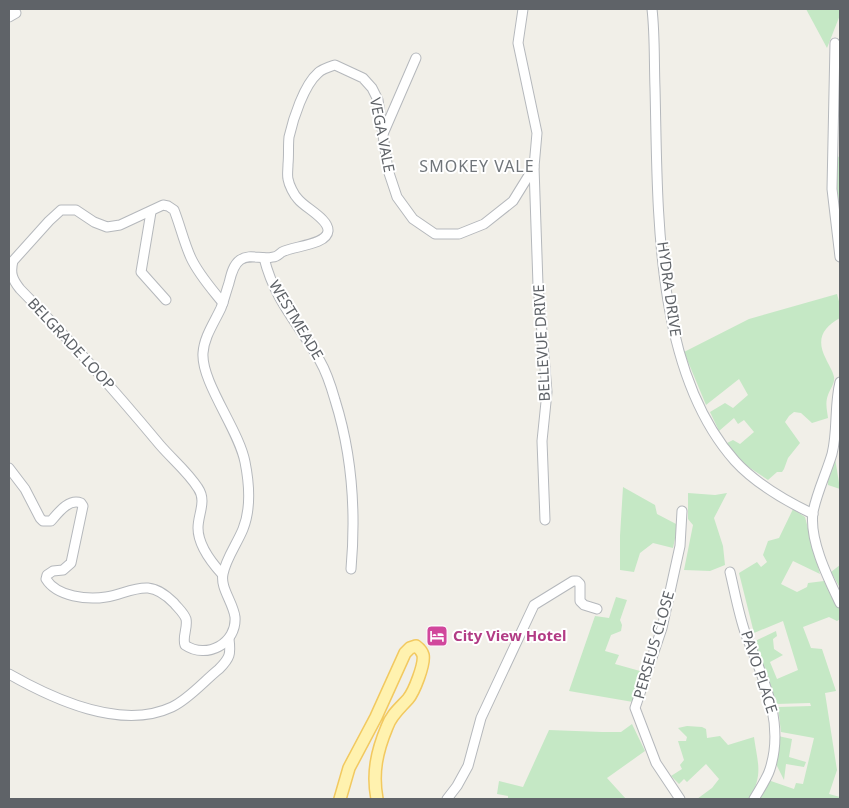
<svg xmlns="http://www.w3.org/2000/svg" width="849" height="808" font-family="'Noto Sans',sans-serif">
<rect width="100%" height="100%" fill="#f1efe8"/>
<!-- green -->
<g fill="#c5e8c5">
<path d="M806,9h34v6l-13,33z"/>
<path d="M840,155v54l-4,-2 -1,-46z"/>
<path d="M837,294l3,11v13c-18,10 -24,22 -14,41 2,5 7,12 8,18 1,7 -4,12 -6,18 -3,8 -1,15 0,23l-16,5 -11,-10 -7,-1 -5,4 -4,6 15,21 -12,15 -4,11 -2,3h-5l-9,8 -27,-18 -14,-19 6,-3 7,4 14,-12 -10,-12 -6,4 -4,-6 -15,13 -9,-19 15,-9 8,5 15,-13 -9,-16 -33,26 -22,-53 65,-33z"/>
<path d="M835,458l5,31 -12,-4v-4z"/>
<path d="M623,487l32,18 2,9 21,11 -5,23 -20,-5 -13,10 -6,19 -14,-2v-34z"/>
<path d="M688,493l27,2 12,-2 -13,25 9,28 2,19 -15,6 -26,-1 9,-45 -5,-6z"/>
<path d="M793,509l12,8 15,57 -27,-13 -12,23 16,8 10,-5 1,-4 16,-2 16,29v9l-3,2 -8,-4 -26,10 8,21 11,1 14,42 -11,2 12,77 -8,24 11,3v2h-82l10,-19 26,9 2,-6 7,1 11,-46 -33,-6 -3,-25 33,-1 -1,-3 -34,1 -23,-62 23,-11 1,5 -4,3 1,10 9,6 -13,7 7,17 21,-9 -15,-49 -29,12 -15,-60 18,-11 4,5 6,-5 -4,-7 5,-14 11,-3z"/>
<path d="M840,565v23l-9,-16z"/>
<path d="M616,597l11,3 -7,20 2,5 -1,6 -10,4 -6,16 14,4 -4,9 25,7 -7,31 -64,-11 26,-75 14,2z"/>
<path d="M632,724l13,27 -38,27 19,21h-118v-3l-11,-2 2,-13 24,6 26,-57 53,2h19z"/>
<path d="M687,726l15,1 4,2 1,9 13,-2 8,9 26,-8c4,28 9,36 -4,62h-53l15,-11 7,-9 -13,-15 -19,18 -3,-3 -5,5 -8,-8 11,-7 -2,-4 4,-5 -6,-19h8l1,-4 -9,-9z"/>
<path d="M778,736l14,3 -3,18 17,5 -2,5 -18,-3 -2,16 -9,-18z"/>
</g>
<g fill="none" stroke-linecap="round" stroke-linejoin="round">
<!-- minor casing -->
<g stroke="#b5b8bc" stroke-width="11">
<g id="minor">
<path d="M523,9l-5,34 19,90 -3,34 4,118 9,107 -5,49 3,79"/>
<path d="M652,9c3,26 2,53 3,79 3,117 -2,281 80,373 21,23 51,40 78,53"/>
<path d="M9,10l7,3 -7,4"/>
<path d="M835,43l-3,146 8,68"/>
<path d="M383,134l33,-76"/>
<path d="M151,212l-10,60 25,28"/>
<path d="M264,258c11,44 35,66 56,103 7,12 11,25 15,39 17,54 21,112 16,169"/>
<path d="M840,382c-6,24 -2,48 -8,72 -6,20 -15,38 -19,58 -4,28 15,66 27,91"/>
<path d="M9,468l16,21 15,29 3,3h8c7,-8 18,-23 30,-18l2,3 -12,57 -8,7 -10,1 -6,4 -1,4c11,18 42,21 60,18 14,-2 28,-10 42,-9 11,1 19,8 26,15 4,5 10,10 12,16 2,9 -4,18 -1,26 22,15 52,-2 50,-28 -2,-15 -15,-29 -12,-43 3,-16 14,-30 20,-45 8,-20 6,-47 2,-67 -6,-32 -44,-80 -42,-109 1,-16 11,-30 18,-45 3,-8 5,-16 8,-25 2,-8 4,-18 11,-23 10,-7 21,0 33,-3 4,0 6,-3 9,-5 11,-6 45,-7 46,-21 1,-12 -23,-23 -30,-32 -4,-4 -9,-14 -10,-20 -1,-4 0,-10 0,-15 1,-9 0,-18 1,-27 4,-18 15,-52 29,-64 4,-4 11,-6 17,-8l28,13 9,10 6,12 10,70 9,27 16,22 22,15h24l25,-10 29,-23 21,-34"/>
<path d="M730,572c5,21 9,44 16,63 17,43 39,87 24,134 -3,10 -11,21 -16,30"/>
<path d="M222,574c-10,-11 -24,-29 -24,-46 0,-14 9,-27 0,-40 -10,-16 -26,-29 -38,-43 -45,-54 -91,-106 -140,-156 -8,-10 -10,-16 -7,-28l36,-40 12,-11h15l18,12 13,5 13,-2 43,-20 5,1 6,4c6,15 10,33 17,48 8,17 20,30 32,45"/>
<path d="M9,674c44,25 112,57 163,33 17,-8 32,-26 47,-38 11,-11 12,-15 10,-30"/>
<path d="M447,799l10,-13 11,-20 13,-48 53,-113 39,-24h4l3,3v17l4,4 13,4"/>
<path d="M680,799l-24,-36 -21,-55 27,-80 18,-82 2,-35"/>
</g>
</g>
<!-- major casing -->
<g stroke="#f2c960" stroke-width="14">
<path id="major" d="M340,799l9,-31 27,-51 29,-64 5,-5 6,-2c4,3 6,5 7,9 2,9 -9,37 -15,44 -8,9 -17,16 -21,28 -10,24 -15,46 -10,72"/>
</g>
<!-- minor -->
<use href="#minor" stroke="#fff" stroke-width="9"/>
<!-- major -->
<use href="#major" stroke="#fff2af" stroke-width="11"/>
</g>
<!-- icons -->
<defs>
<g id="hotel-square" transform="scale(1.125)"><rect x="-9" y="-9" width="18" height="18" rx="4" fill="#d1479c" stroke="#fff"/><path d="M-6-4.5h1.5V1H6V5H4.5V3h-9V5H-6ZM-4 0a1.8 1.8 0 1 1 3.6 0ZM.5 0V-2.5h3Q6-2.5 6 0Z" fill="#fff"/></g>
</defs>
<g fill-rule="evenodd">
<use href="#hotel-square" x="437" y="636"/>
</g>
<g text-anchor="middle" stroke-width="4" stroke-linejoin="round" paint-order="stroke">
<!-- street labels -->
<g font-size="15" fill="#5f6368" stroke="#fff">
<text transform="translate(382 135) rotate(79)" y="5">VEGA VALE</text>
<text transform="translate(669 289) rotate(82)" y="5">HYDRA DRIVE</text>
<text transform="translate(296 320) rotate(59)" y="5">WESTMEADE</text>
<text transform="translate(542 343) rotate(-93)" y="5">BELLEVUE DRIVE</text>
<text transform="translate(71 344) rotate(47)" y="5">BELGRADE LOOP</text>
<text transform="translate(654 645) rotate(-74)" y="5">PERSEUS CLOSE</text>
<text transform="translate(759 672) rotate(72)" y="5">PAVO PLACE</text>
</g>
<!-- hotel labels -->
<g font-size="15" font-weight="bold" fill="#b23c85" stroke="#fff" text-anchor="start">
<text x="453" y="641">City View Hotel</text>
</g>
<!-- neighbourhood labels -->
<g font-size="16" letter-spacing="1" fill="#70757a" stroke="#fff">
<text x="477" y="172">SMOKEY VALE</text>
</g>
</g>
<!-- border -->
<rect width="849" height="808" fill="none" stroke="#5f6368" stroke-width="20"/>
</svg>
